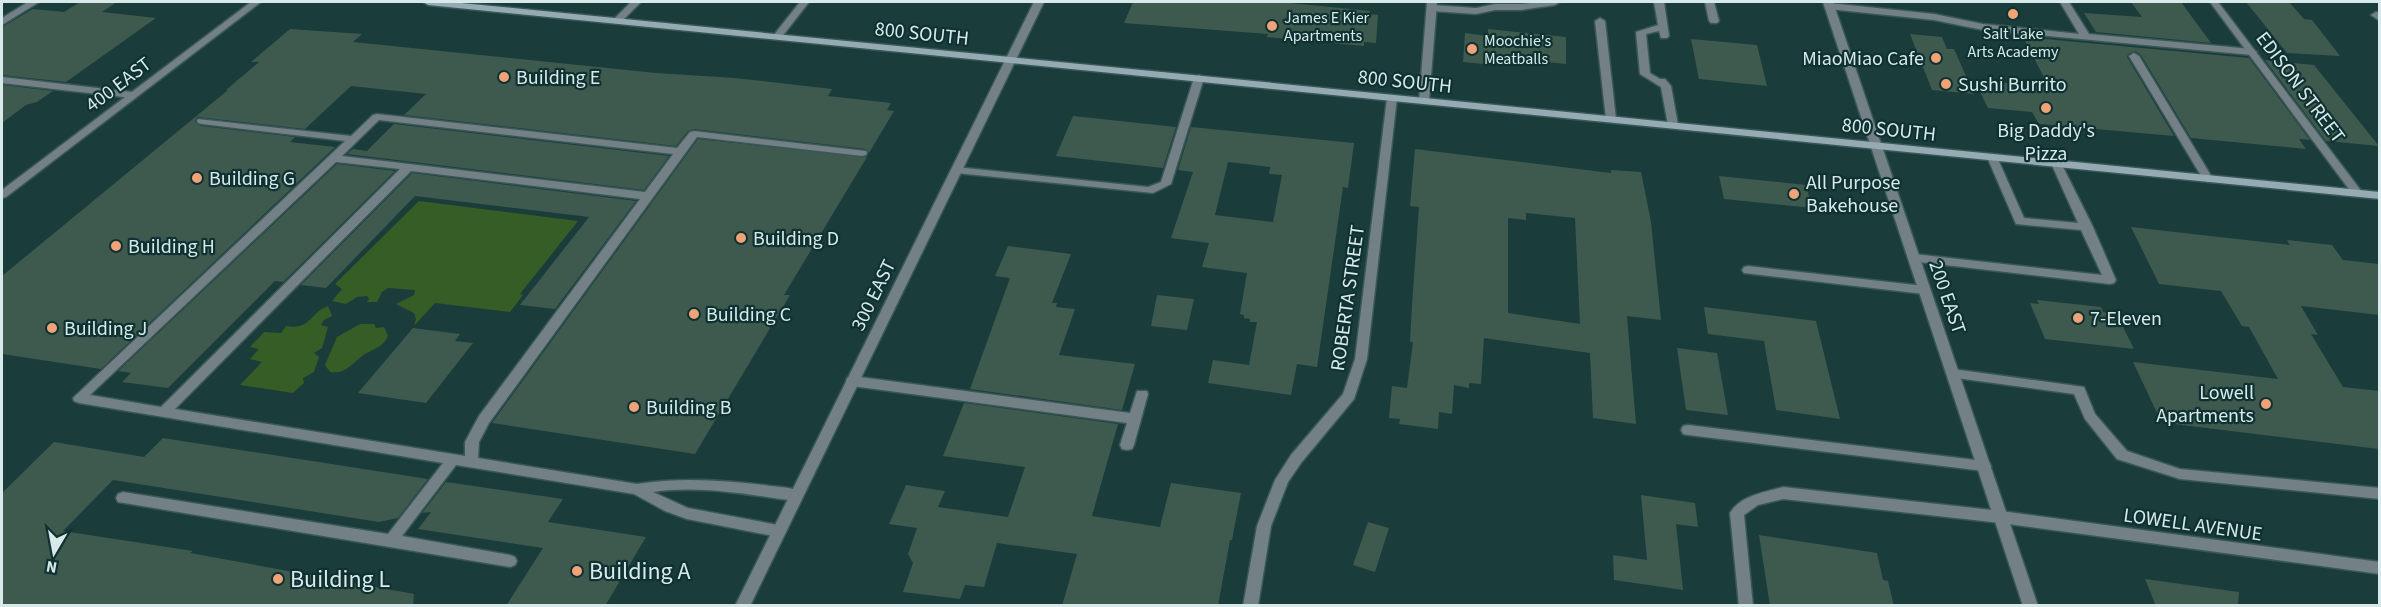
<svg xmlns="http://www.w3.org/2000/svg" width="2381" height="607" font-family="'Source Sans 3',sans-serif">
<rect width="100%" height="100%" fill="#1a3c3b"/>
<!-- green -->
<g fill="#375d26">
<path d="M419,201l159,20 -58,73 3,1 -13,17 -75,-9 -21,23 2,-7 -2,-6 -18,-9 18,-9 1,-5 -27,-2 -6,4 -5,10h-10l2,-3 -2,-3 -10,1 -11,7 -14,-3 10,-12 -7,-5z"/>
<path d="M328,306l4,10 -8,4 -3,5 7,2 -6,21 -8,5 5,4 -5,15 -11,6 1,5 -11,10 -53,-8 22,-23 -12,-3 9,-10 -9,-2 14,-15 17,1 5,-7c26,4 22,-12 42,-20z"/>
<path d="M360,324h14l2,4 8,-1 4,9c-5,12 -16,13 -26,20 -11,9 -17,18 -32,16l-5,-7 12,-28z"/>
</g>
<!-- building -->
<g fill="#3e5a4e" fill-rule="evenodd">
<path d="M80,2h37l-15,10 54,6 -90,64 -64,-7v-48l31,-18 31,3z"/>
<path d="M1133,2h147l90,9v3l8,1 -2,28 -12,-1v4l-97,-9 1,-3 -144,-11z"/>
<path d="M2131,2h50l30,41 -115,-11 -12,-19 58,4z"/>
<path d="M2246,2h43l15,17 8,1 28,36 -53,-3z"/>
<path d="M290,29l72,5 -9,8 303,31 79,5 97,11 -4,7 63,7 -4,7 7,1 -25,42 -3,-4 -172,-20 -6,2 -12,15 -272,-31 22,-21 -75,-8 -46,43 -108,-12 -2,5 6,4 94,11 -5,5 45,5 -234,222 -99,-15v-78l226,-186h-2l33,-28h-8z"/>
<path d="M1488,29l78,8v27l-71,-7v8l-32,-3 2,-29 23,3z"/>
<path d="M1910,34l32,3 5,12h7l20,45 -42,-4z"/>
<path d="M2023,37l226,21 61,82 -11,-1 7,10 -115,-11 -50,-83 -6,-4 -7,3 -1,3 47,79 -135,-12 -7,-12 -44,-4 -14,-28 75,7z"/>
<path d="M1691,39l66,6 10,41 -68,-7z"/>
<path d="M2265,60l49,5 65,81 -53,-5z"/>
<path d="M2,85l51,6 -16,11 -11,3 -24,18z"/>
<path d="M1073,116l103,11 -13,41 -107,-12z"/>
<path d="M394,124l275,32 -25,34 -297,-36 6,-5 14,2z"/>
<path d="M1191,127l163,16 -6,45 -5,-1 -26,180 -20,-3 -6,31 -83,-12 5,-23 36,5 8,-43h-7v-3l-6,-1v-3l-4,-1 7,-41 -45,-6 7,-24 -38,-5 22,-66 -15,-2zM1228,162l42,5 -1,7 13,1 -9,47 -58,-7z"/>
<path d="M698,139l169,18 -83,138h6l-95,159 -203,-31z"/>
<path d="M1415,149l196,24v-3l30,2 10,50 10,98 -34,-4 9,108 -43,-6 -3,-65 -106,-15 -3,46 -12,-1v5l-15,-3 -2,29 -13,-2 -1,17 -39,-5 1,-5 -11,-1 3,-32 15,2 6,-46h-3l2,-37 7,-98 -9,-1zM1526,213l49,5 5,106 -72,-11v-95l18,2z"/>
<path d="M337,164l58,7 -112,111 -8,-1 -107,107 -46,-6 9,-9 -13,-2z"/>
<path d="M412,173l224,28 -81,108 -35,-4 69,-88 -174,-21 -89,92 -25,-3z"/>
<path d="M1719,176l87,9 6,23 -88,-9z"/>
<path d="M2131,227l159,18 -3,-5 45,5 11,15 36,4v51l-78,-9 17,29 -7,-1 32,53 36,4v58l-205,-25 -3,-5 -12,-2 -26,-55 145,17 -29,-52 -7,-1 -21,-35 -62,-7z"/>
<path d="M1008,246l63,8 -19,49h5l-1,4 19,2 -16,46 76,9 -13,46 -152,-21 40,-111 -15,-2z"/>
<path d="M1157,295l37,4 -7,31 -36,-4z"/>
<path d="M2037,300l64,7 2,5 13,1 18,36 -89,-10 -15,-36 9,1z"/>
<path d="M1704,307l112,14 24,98 -64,-9 -12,-69 -56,-7z"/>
<path d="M413,328l47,6 -5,7 18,2 -47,60 -68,-10z"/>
<path d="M1677,348l40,5 11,62 -42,-5z"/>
<path d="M964,403l154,21 -26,92 68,11 11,-44 70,10 -9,47h-2l-12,66h-156l15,-52 -80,-11 -13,44 -19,-2 -5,14 -57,-7 10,-29 -5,-9 9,-26 -28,-4 17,-39 39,6 -7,16 70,10 17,-50 -82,-11z"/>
<path d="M163,438l265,41 -30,39 -19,4 -266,-42 -50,51 130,20 -3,2 224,41 -1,12h-411v-113l52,-51 90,15z"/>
<path d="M446,482l117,17 -15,23 98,15 -41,69h-99l37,-58 -125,-19 13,-17 -9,1z"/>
<path d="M1641,495l54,8 3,24 -22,-3 7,66 -69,-10 -1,-25 34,5z"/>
<path d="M1368,522l21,6 -14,44 -22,-7z"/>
<path d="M1759,535l118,18 6,27 5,1 6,25h-124z"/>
<path d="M2145,579l94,13 -1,14h-82z"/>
</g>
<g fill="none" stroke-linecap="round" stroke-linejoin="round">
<!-- service casing -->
<g stroke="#385857" stroke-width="3">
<g id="service">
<path d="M28,2h11l-37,23v-7z"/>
<path d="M800,2h9l-28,36h-6l-2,-2z"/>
<path d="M1540,2h20l-5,3 -34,5h-26l-19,4 -44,-3 -5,-3 5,-3 44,3 19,-4h26z"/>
<path d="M1654,2h10l5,34 -2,2h-6l-2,-7 -13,3 4,39 10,6h5l6,7 7,39 -5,3 -5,-3 -7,-38 -21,-13 -4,-42 22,-7z"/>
<path d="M1705,2h9l5,19 -2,2h-6l-2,-2z"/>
<path d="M2060,2h9l20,32 163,15 5,3 -5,3 -269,-25 -49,-10 -105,-11 -5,-3 5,-3 105,11 49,10 96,10z"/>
<path d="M2376,12h4v9l-9,-6z"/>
<path d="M1600,18l5,3 11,98 -5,3 -5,-3 -11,-98z"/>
<path d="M2134,53l5,3 74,123 -1,2 -4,1 -5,-3 -74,-123z"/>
<path d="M1199,75l5,3 -33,106 -18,9 -197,-20 -5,-3 5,-3 192,20 13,-5 33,-104z"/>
<path d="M2,77l130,15 5,3 -5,3 -130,-15z"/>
<path d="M377,114l300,34 13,-16 4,-1 172,20 1,2 -1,2 -4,1 -165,-19 -208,286 -10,19 -1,16 159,26c43,-7 84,-4 127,1 12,2 25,2 37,6l2,4 -2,4 -5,2c-47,-6 -96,-16 -143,-9l35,16 90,17 5,2 2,4 -2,4 -5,2 -91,-18 -22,-8 -31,-17 -178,-29 -54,71 108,19 5,2 2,4 -2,4 -5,2 -392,-65 -2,-4 2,-4 5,-2 265,42 55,-71 -364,-60 -5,-2 -1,-3 272,-257 -143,-17 -4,-1 -1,-2 1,-2 153,17 22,-21zM379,120l294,34 -28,38 -303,-36zM336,162l64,7 -239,238 -71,-12zM411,171l229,28 -161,217 -14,26v14l-290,-47z"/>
<path d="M1992,154l5,3 27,61 54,5 -27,-60 5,-3 4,1 33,66 23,53 -2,3 -4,1 -200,-23 -2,-3 2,-3 4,-1 188,21 -21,-45 -65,-6 -29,-67z"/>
<path d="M1748,266l176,20 6,4 -6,4 -180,-21 -2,-3 2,-3z"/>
<path d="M1953,369l131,18 11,27 32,37 53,18 200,19v11l-200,-20 -63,-20 -32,-40 -11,-25 -125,-17 -2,-3 2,-3z"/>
<path d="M852,376l278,37 7,-22h10l1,3 -14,51 -2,4 -5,1 -5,-1 -2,-4 7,-22 -275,-37 -5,-2 -1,-3 1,-3z"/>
<path d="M1688,425l296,36 5,1 2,4 -2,4 -5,1 -296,-36 -5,-1 -2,-4 2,-4z"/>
<path d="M1783,487l218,24 5,2 2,4 -2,4 -5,2 -218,-24 -25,6 -14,10 9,91h-14l-9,-93c10,-17 35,-21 53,-26z"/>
</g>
</g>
<!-- minor casing -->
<g stroke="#385857" stroke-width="3">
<g id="minor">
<path d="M251,2h10l-255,195 -4,1v-8z"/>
<path d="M631,2h10l-20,20h-6v-4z"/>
<path d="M1034,2h10l-294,604h-15z"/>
<path d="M1427,2h10l-8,99 -5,3 -5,-3z"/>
<path d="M2210,2h8l144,190 1,2 -1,2h-8z"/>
<path d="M1392,95l5,3 -30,261 -13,40 -53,64 -13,19 -17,44 -13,80h-15l14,-80 18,-46 16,-25 52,-61 12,-35 32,-261z"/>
<path d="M2001,511l379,51v12l-379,-51 -5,-2 -2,-4 2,-4z"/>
</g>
</g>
<!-- tertiary casing -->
<g stroke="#385857" stroke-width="3">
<path id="tertiary" d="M1823,2h10l205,604h-15z"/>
</g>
<!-- secondary casing -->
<g stroke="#385857" stroke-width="3">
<path id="secondary" d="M423,2h28l1929,190v7l-1952,-194z"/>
</g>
<!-- service -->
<use href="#service" fill="#738085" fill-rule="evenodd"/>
<!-- minor -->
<use href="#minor" fill="#738085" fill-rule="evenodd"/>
<!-- tertiary -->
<use href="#tertiary" fill="#738085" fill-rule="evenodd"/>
<!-- secondary -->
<use href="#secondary" fill="#95aab2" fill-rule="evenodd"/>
</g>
<!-- markers -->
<g fill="#efa377" stroke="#0f3131" stroke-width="2">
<circle cx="2013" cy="14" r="6"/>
<circle cx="1272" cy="26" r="6"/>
<circle cx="1472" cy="49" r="6"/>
<circle cx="1936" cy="58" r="6"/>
<circle cx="504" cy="77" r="6"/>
<circle cx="1946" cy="84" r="6"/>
<circle cx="2046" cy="108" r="6"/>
<circle cx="197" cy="178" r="6"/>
<circle cx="1794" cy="194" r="6"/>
<circle cx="741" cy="238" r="6"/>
<circle cx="116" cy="246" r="6"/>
<circle cx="694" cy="314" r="6"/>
<circle cx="2078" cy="318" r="6"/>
<circle cx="52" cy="328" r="6"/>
<circle cx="2266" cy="404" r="6"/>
<circle cx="634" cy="407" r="6"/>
<circle cx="577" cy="571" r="6"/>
<circle cx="278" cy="579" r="6"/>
</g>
<g text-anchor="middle" stroke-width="4.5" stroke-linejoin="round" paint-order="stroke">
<!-- far-poi labels -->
<g font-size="16" fill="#d7eae9" stroke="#0f3131" text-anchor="start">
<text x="1284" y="23">James E Kier<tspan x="1284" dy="18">Apartments</tspan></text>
<text x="2013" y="39" text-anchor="middle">Salt Lake<tspan x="2013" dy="18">Arts Academy</tspan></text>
<text x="1484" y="46">Moochie's<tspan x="1484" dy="18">Meatballs</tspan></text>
</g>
<!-- street labels -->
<g font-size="20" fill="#d7eae9" stroke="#0f3131">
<text transform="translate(922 33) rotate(6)" y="7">800 SOUTH</text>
<text transform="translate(1405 81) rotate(6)" y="7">800 SOUTH</text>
<text transform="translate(118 84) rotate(-37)" y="7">400 EAST</text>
<text transform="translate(2301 87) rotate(53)" y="7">EDISON STREET</text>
<text transform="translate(1889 129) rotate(6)" y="7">800 SOUTH</text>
<text transform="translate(873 295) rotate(-64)" y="7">300 EAST</text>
<text transform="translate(1948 297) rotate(71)" y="7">200 EAST</text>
<text transform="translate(1347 298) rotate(-82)" y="7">ROBERTA STREET</text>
<text transform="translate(2193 524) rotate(8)" y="7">LOWELL AVENUE</text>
</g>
<!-- poi labels -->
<g font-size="20" fill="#d7eae9" stroke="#0f3131" text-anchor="start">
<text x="1924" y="65" text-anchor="end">MiaoMiao Cafe</text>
<text x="516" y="84">Building E</text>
<text x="1958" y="91">Sushi Burrito</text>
<text x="2046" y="137" text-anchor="middle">Big Daddy's<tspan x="2046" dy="23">Pizza</tspan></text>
<text x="209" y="185">Building G</text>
<text x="1806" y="189">All Purpose<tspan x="1806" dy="23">Bakehouse</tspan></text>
<text x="753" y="245">Building D</text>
<text x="128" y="253">Building H</text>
<text x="706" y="321">Building C</text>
<text x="2090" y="325">7-Eleven</text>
<text x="64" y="335">Building J</text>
<text x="2254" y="399" text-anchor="end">Lowell<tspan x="2254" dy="23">Apartments</tspan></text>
<text x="646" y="414">Building B</text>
</g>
<!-- near-poi labels -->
<g font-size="24" fill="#d7eae9" stroke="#0f3131" text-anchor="start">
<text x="589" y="579">Building A</text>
<text x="290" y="587">Building L</text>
</g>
</g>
<!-- border -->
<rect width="2381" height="607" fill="none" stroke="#d7eae9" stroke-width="6"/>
<!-- north arrow -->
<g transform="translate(54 553) rotate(190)" stroke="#0f3131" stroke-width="4.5" paint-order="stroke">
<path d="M0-4.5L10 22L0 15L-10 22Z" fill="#d7eae9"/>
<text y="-9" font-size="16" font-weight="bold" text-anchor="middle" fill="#d7eae9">N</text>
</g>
</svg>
